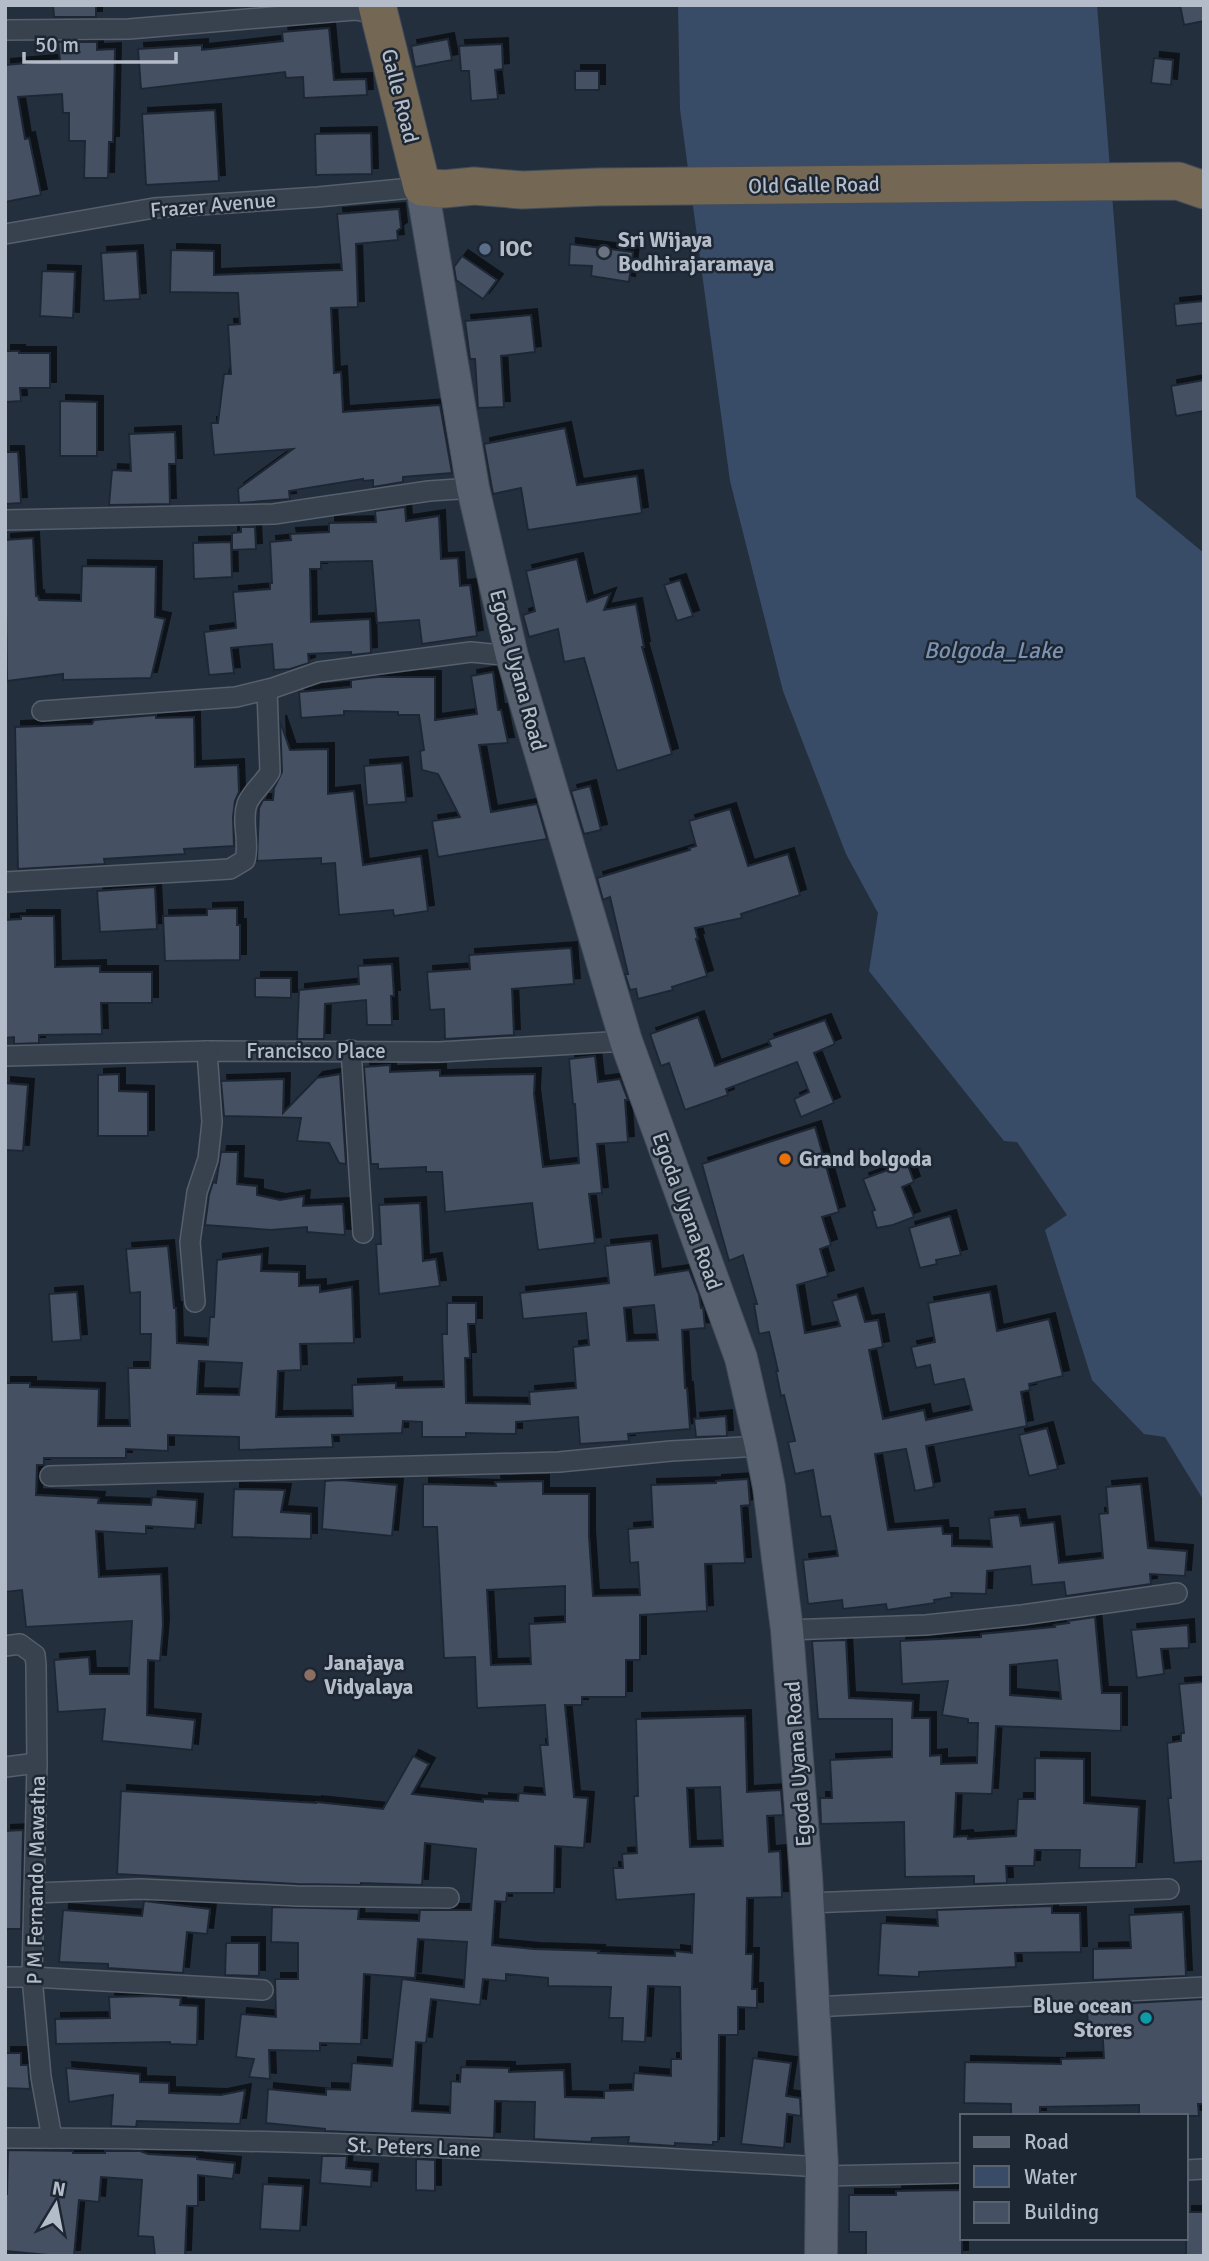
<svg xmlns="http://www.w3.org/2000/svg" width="1209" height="2261" font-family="Signika,sans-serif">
<defs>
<filter id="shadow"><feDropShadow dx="6" dy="-6" stdDeviation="0" flood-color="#0009"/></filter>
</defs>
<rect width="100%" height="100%" fill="#242f3e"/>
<!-- water -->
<path fill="#394c67" d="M678,5h419l39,492 68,56v948l-39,-64 -21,-3 -52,-54 -47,-150 22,-15 -50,-73 -13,-1 -135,-170 9,-58 -32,-59 -63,-163 -53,-210 -50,-372z"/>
<!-- building -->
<g fill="#455162" stroke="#1f2835" stroke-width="2" fill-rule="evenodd" filter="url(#shadow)">
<path d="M53,5h43v12h-42z"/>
<path d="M1180,5h24v16l-20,4z"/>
<path d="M329,28l5,52 32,-1 1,16 -63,3 -1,-21 -17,1 -1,-6 -144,17 -3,-40 64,-4v5l81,-9 -1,-9z"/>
<path d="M448,39l4,21 -37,7 -4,-21z"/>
<path d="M58,42h39v8l18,-1 -2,93h-4l-1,36h-24l1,-37h-16v-28h-6l-1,-19 -44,3 7,42 4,-1 12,57 -36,7v-137l55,-5z"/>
<path d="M502,44l1,25 -8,1 3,29 -27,2 -2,-30h-8l-2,-25z"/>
<path d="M1154,58l19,2 -2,25 -20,-2z"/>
<rect x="575" y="71" width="24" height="19"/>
<path d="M215,110l4,71 -73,4 -4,-71z"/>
<path d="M371,133l1,41 -56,1 -1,-41z"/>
<path d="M399,209l2,19 -4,3 1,9 -42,4 2,63 -27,1 3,65 7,-1 2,40 97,-7 12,68 -49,4v5l-30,5v-7l-10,1v-2l-74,12 1,8 -51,4 -1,-14 55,-40 -79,6 -3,-32h7l6,-49h7l-3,-49 12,-1 -2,-31 -68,-1 1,-42 43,1v24l128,-5 -5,-56z"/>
<path d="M570,244l63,8 -4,30 -38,-6 1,-10 -23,-1z"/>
<path d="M137,251l3,48 -36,2 -3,-48z"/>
<path d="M462,256l35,24 -14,19 -27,-19 -2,-13z"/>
<path d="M42,271l33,1 -2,46 -33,-2z"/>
<path d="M1204,301v22l-28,3 -2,-22z"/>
<path d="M531,315l4,37 -34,4 3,51 -26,1 -3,-49h-5l-5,-38z"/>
<path d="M5,351h14v2h31v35h-30l1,13 -16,1z"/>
<path d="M1204,380v31l-28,5 -5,-30z"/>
<path d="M60,401l37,1v54h-37z"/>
<path d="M565,428l12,57 60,-9 5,37 -114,17 -7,-42 -28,6 -9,-50z"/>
<path d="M175,432l1,32h-7l1,40 -61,1 3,-35 19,1 -2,-37z"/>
<path d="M5,452h13l3,51 -16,1z"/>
<path d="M405,507l1,14 33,-5 2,43 17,-1 2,28 10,-1 7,51 -55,8 -3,-24 -42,3 -5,-62 -51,1v7h-11l1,53 59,-3 1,34 -20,2v-3l-43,2 1,9 -19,6 -16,1 -2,-26 -41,4 3,25 -25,2 -5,-43 32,-4 -3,-36 37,-3v-6h2l-2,-41 21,-2 -1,-6 39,-2v-9l47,-1 -1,-11z"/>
<path d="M241,527h14l1,22 -24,1v-17l9,-1z"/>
<path d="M33,538l3,58h2l1,4 42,1 1,-35 74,1 -1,50 10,2 -14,59 -88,2v-6l-56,7 -2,-141z"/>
<path d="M231,542l1,35 -38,2 -1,-36z"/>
<path d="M577,559l10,43 23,-8 -6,16 32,-6 8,43h-2l30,107 -55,17 -33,-113 -20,4 -6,-33 -29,8 -6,-22 12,-4 -9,-40z"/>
<path d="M680,580l13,36 -16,5 -13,-36z"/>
<path d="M493,672l5,38h3l7,33 -29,2 12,67 46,-8 10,35 -109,18 -6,-36 28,-4 -22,-43 -16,-4 -2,-19 4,-1 -5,-35h-21v-3l-54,-1v4l-43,3 -2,-26 52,-5v-7l26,-3h58v43l42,-6 -6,-38z"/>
<path d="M156,715v3l38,-1 1,50 43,-2 1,27 -4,9 -2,16 1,29 -50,3 1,5 -81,5 1,5 -87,5 -3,-142 77,-3 2,-4z"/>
<path d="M280,721l10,29 38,-1v45l26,-3 9,74 58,-9 7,55 -34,5 -1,-6 -54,5 -4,-52 -14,1v-6l-64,3 2,-53 4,-8h10l1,-12 8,-16z"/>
<path d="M402,763l4,39 -39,3 -3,-39z"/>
<path d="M590,786l11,44 -17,4 -13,-43z"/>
<path d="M730,809l18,57 40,-12 12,41 -59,19 1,4 -47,10 3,11h-2l11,37 -35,11 1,3 -35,9 -2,-10 -6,1 -5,-16h3l-18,-77 -7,3 -6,-22 93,-28 -1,-2 7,-2 -7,-25z"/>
<path d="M155,887l2,42 -57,3 -3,-41z"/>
<path d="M237,908v17h3v35l-75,1 -2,-45 44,-1v-6z"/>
<path d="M21,916h33l1,51 45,-1v6h52v31h-51l1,31 -63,1v8l-25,1v-7l-9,1v-118l16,-1z"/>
<path d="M571,948l3,36 -62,5 2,46 -69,4 -1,-30 -14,1 -3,-38 43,-3 -1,-14z"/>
<path d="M392,964l2,32h-3l1,29h-25l-1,-25 -41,4 -1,35h-27l2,-49 60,-6 -1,-18z"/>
<path d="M255,978h36v20l-36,-1z"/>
<path d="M698,1017l17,49 56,-20 -3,-6 57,-20 10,24 -21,9 20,50 -33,14 -7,-18 15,-7 -12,-30 -71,27 2,6 -43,15 -16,-47 -8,3 -11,-32z"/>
<path d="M595,1056l3,26 22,-3 8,21h-3l3,42 -31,2 5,49 -13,1 6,49 -57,7 -6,-47 -87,9 -3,-40h-16v-5l-48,2v-5h-7l-7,-97 26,-2v7l50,-2v6l95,-2 -1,20 9,73 36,-4 -4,-59h-2l-4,-45z"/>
<path d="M119,1074v17l29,1v44h-50v-61z"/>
<path d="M340,1074l6,90 -7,-1 -10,-20 -32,-2 4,-23 -77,-2 -3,-35 63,-2 -1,34 34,-35z"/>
<path d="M5,1083l23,2 -5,66 -18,-1z"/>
<path d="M815,1127l24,85 -17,5 9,28 -11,4 8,27 -31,9 8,48 35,-7 -8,-25 25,-7 8,28 13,-2 5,27 -14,3 14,69 41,-9 2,10 46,-10 -8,-31 -30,6 -4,-20 -14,3 -5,-21 24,-5 -7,-39 62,-11 7,39 52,-12 14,57 -34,8 1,6 -9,2 6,34 -101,20 8,41 -19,4 -9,-42 -31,5 13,76 54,-4 1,8h9v12l40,1 -3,-29 30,-3 2,11 33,-4 5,41 44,-5 -4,-44 9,-1 -2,-26 35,-3 7,64 39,3 -2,25 -35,-2 1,10 -85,12 -2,-14 -32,3 -2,-19 -43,5 -1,23 -35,-1 1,4 -18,3 1,3 -48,7 -1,-6 -43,5 -1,-9 -34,4 -5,-44 35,-4 -8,-40 -9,1 -8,-47 -18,4 -7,-32 7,-1 -11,-46 -3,1 -5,-25h2l-9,-39 -10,2 -5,-30h3l-14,-49 -14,6 -27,-97z"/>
<path d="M221,1152h17l-1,32 20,2v9l23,5 24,-4 -1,10 40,-2 2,31 -38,-3v-5l-36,3 -66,-5 4,-30 4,-13 3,1z"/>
<path d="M907,1163l7,19 -12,5 12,30 -21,8 -16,3 -5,-17 3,-1 -12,-31z"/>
<path d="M420,1203l3,58 13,-2 4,27 -61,8 -3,-50h5l-2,-39z"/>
<path d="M950,1216l11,39 -25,5 1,4 -17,4 -11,-40z"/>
<path d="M651,1241l4,34 34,-5 10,25 2,13 2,-1 2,21 -23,2 3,58h2l3,41 -62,5 1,7 -49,3 -2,-27 -62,5v12l-50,-1v4h-44v-15l-19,-1 -1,12 -70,2 1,12 -94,3v-13l-71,-2v16l-42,-2v9h-82v7h-7l-1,30 63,3 -1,5 53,2 1,-8 45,3 -2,29 -49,-3v8l-50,-3 3,46 62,-3 2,51 -3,36 -12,-1 -1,55 48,5 -3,30 -90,-9 3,-32 -47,3 -4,-52 35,-3 1,17h39l3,-53 -106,6 -4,-37 -17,2v-209h25v4l69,2 -1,37h32l-2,-58h22l1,-34h-11v-42l-10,1 -4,-44 42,-3 6,62h2l1,35 31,2 2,-28h4l3,-57 45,-6 -1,17 38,1v14l21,-1v7l32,-5 2,56 -54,1 1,26 -23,1 -2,46 77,-1 -1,-31 44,-2v5l48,-1 -2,-53h5v-31h29v21h-8l2,34h-5l1,45 64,1 -1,-12 47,-4 -3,-41 16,-2 -3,-32 -63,6 -3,-26 89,-10 -4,-37zM654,1305l4,35 -31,1 -3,-33zM199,1361l43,2 -3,32 -42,-1z"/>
<path d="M77,1292l4,48 -29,2 -3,-48z"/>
<path d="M726,1416l1,20 -31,1 -2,-18z"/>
<path d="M1047,1428l11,41 -29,7 -10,-41z"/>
<path d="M748,1479l2,26 -9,1 4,57 -40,1 2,47 -67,4v45h-14v37h-44v8h-17l9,92 14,1 -4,50 -29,-2 -1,47h-47l-1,9 -11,-1 -3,44 42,4 65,2 -1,2 77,3v-5l17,2 2,-59 -78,6 -3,-32h10l-1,-14 15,-1 -3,-57h4l-2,-77 109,-3 2,76 34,-2 2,25 -16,1 2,36 11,-1 2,46 -35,1 -1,56h7l-1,35h5v19l-19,-1v28h-19l-1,107h-5v3l-38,-2v3l-47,-3 1,-6 -37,1 -1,4 -57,-3 1,-37 -40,-1 -1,37 -169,-7v-2l-59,-6 2,-34 58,6v-6l24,1 2,-27 40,3 10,-87 62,8 3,-45 -49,-3 -3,39 -51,-4 -3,70 -41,-1v8l-51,-1 1,29 -21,-2 5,-18 -18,-2 5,-43 35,3 -1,-38h23v-36l-27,-1 1,-35 87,2 -1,10 61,2 1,-11h51l5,-61 -51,-6 -3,42 -61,-2v2l-64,-1 -180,-10 4,-83 195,12v-1l67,7 30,-53 16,8 -17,30 71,8v-3l35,2 1,-8 26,2 -5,-50h8l-3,-40 -68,3 -2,-51 -31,1 -7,-131h-14v-43l73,2 -1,-4 48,-1v13h46v42l4,60 47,-1 -2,-33 -8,1 -2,-34 25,-2 -2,-42 65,-2v-2zM565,1586v36l-36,2 2,40 -40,1 -4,-75zM720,1787l3,59 -33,1 -3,-59zM506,1974l42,4v8l63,1 -2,31h14l-1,23 23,1 3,-56 32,1 1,72h-10v17l-37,-3 -1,17 -29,1v7l-39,-1 -1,-27 -55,2v-4l-48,-1 -1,15 -9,-1 -1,32 -38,-2 4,-69 10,1 5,-44 49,6 3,-26 23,2z"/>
<path d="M341,1480l56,5 -5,51 -70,-7 3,-48z"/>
<path d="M234,1489l51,1 -4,22 30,2v25l-79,-2z"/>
<path d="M1095,1617l7,76h19v38l-125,-5 -4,68 -36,-1 -2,44 13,-1 1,3 48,-3 2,-37h17v-41l49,1v44l55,4 -3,61h-57l1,-18h-45l-1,16h-28l1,17 -33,1v-8l-69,1 -1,-55 -83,2 -1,-26h12l-2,-38 62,-3v-38h-74l-6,-78 34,-1 3,58 64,3 -1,17h18v38l11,-1v9l36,-1 1,-40h-10v-4l-26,-4 6,-34 -46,3 -2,-43 81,-4v-3l74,-7 -1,-2 15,-2 -1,-2zM1057,1660l4,39 -51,-4v-30z"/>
<path d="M1188,1625l1,23 -28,1 3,25 -27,4 -6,-48z"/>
<path d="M1204,1682v179l-30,2 -6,-65h3l-4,-55 14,-2v-8h3l-5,-49z"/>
<path d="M23,1830l-2,99h-16v-98z"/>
<path d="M144,1901l66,8 -3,25 -20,-2 -4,41 -75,-5v-4l-49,-2 4,-52 79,6z"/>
<path d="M1052,1906v7h28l1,39 -66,1 1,14 -97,5v5l-41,-2 3,-52 57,3 -1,-16z"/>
<path d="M1183,1912l3,64 -93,4v-31l38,-1 -2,-33z"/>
<path d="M226,1943h33v33l-34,-1z"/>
<path d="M153,1996l28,2 -1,7 18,1 -1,39 -27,-1v-2l-114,2 -1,-25 55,-1 -1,-21z"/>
<path d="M1204,1999v105h-6l1,12h-60v-11l-99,2v9h-29v-12l-47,-1 1,-41 96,2v-5l43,-1 -2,-33 -14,1 -1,-15 -9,1v-6z"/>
<path d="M5,2053h16v12h7l2,24 -25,-1z"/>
<path d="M753,2058l38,5 -5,33 14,2 1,18 -14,-2 -3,34 -43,-4z"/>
<path d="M66,2068l74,6v8l29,1v10l52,2 24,-5 -5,34 -103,-3 -1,6 -25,-1 2,-31 -44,7z"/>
<path d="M8,2150l65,1v2h32v-2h35l8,3 49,3v2l38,4 -2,16 -35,-4v31h-11l-2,50h-30l-2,-19 -15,-1 4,-56 -41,-3 -2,25 -20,-2 -5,56h-15l-54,-5v-57h2z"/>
<path d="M322,2156h25l-1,12 26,2 -1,17 -51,-4z"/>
<path d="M416,2159l19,1v31l-19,-1z"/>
<path d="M263,2184l40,2 -3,45 -40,-2z"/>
<path d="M962,2190v66h-96v-24h-17v-37h47v-4z"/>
<rect x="1186" y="2212" width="17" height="44"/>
</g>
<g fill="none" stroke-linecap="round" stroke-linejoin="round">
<!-- street casing -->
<g stroke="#565f6c" stroke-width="22">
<g id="street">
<path d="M5,30l124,-1 226,-19 24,4"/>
<path d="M5,234l149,-26 164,-11 104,-10"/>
<path d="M5,520l269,-6 155,-23 44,-3"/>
<path d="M42,711l194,-14 37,-9 46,-16 152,-20 41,4"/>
<path d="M5,882l225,-13 15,-9c5,-19 -4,-37 2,-56 4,-11 17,-21 23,-32l-3,-82"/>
<path d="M351,1050l12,183"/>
<path d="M5,1056l202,-5 232,1 187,-11"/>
<path d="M195,1302l-5,-60 7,-50 11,-33 4,-37 -5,-71"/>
<path d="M50,1476l509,-14 112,-11 90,-5"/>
<path d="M787,1630l139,-5 96,-10 155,-22"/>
<path d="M5,1646l15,-2 15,11 1,10 1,98 -5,214 9,100 11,61"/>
<path d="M5,1767l32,-4"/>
<path d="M34,1893l106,-4 157,7 152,2"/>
<path d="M808,1903l361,-14"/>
<path d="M5,1977h27l231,13"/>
<path d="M813,2007l391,-20"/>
<path d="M5,2138c273,0 545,13 817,29"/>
<path d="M1186,2170l18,-1"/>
<path d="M822,2176l140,-3"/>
</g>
</g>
<!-- primary casing -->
<g stroke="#414a57" stroke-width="34">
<path id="primary" d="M422,187l51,301 39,168 114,385 115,317 20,88 8,41 18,143 19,245 16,292 -1,89"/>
</g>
<!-- highway casing -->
<g stroke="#434c59" stroke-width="39">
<path id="highway" d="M377,5l45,182 22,2 30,-3 48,4 75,-3 581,-6 26,9"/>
</g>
<!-- street -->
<use href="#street" stroke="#38414e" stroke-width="19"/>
<!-- primary -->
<use href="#primary" stroke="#56606e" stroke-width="32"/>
<!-- highway -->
<use href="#highway" stroke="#746855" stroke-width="37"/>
</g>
<!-- markers -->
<circle fill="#5c6f8a" stroke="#1d2633" stroke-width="2.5" cx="485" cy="249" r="7"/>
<circle fill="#6b7280" stroke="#1d2633" stroke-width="2.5" cx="604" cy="252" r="7"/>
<circle fill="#e8710a" stroke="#1d2633" stroke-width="2.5" cx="785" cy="1159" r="7"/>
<circle fill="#8d6e63" stroke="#1d2633" stroke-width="2.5" cx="310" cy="1675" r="7"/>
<circle fill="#0f9aa8" stroke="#1d2633" stroke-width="2.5" cx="1146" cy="2018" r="7"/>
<g text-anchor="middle" stroke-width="5" stroke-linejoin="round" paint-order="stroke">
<!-- street labels -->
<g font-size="21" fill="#b4bcc9" stroke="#1d2633">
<text transform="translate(400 96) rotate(76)" y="7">Galle Road</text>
<text transform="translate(814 185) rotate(-1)" y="7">Old Galle Road</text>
<text transform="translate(213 205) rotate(-5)" y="7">Frazer Avenue</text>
<text transform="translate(518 670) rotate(75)" y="7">Egoda Uyana Road</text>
<text x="316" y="1058">Francisco Place</text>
<text transform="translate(687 1211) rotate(70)" y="7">Egoda Uyana Road</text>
<text transform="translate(798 1764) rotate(-94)" y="7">Egoda Uyana Road</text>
<text transform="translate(36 1880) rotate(-89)" y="7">P M Fernando Mawatha</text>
<text transform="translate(414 2147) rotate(2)" y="7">St. Peters Lane</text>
</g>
<!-- poi labels -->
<g font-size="21" font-weight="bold" fill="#b4bcc9" stroke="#1d2633" text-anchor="start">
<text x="618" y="247">Sri Wijaya<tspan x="618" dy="24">Bodhirajaramaya</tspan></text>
<text x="499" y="256">IOC</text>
<text x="799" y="1166">Grand bolgoda</text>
<text x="324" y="1670">Janajaya<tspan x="324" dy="24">Vidyalaya</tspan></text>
<text x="1132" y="2013" text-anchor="end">Blue ocean<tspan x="1132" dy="24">Stores</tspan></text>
</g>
<!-- water labels -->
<g font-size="23" font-style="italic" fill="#7c92b1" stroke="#1d2633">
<text x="993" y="658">Bolgoda_Lake</text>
</g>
</g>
<!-- border -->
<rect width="1209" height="2261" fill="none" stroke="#b4bcc9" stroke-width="14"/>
<!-- legend -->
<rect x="960" y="2114" width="228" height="126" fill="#1d2633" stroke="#59626f" stroke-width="2"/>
<rect x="974" y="2137" width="35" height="10" fill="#56606e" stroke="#59626f" stroke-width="2"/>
<text x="1024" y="2149" font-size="21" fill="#b4bcc9">Road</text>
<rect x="974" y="2166" width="35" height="21" fill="#394c67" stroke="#59626f" stroke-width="2"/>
<text x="1024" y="2184" font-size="21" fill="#b4bcc9">Water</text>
<rect x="974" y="2202" width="35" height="21" fill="#455162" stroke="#59626f" stroke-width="2"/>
<text x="1024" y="2219" font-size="21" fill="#b4bcc9">Building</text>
<!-- north arrow -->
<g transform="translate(56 2205) rotate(10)" stroke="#1d2633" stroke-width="5" paint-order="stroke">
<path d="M0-5L12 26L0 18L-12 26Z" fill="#b4bcc9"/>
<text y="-10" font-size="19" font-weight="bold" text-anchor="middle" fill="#b4bcc9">N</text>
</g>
<!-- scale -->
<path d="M24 52v10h152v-10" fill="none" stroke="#b4bcc9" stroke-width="3.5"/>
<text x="35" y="52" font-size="21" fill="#b4bcc9" stroke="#1d2633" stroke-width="5" paint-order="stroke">50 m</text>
</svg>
